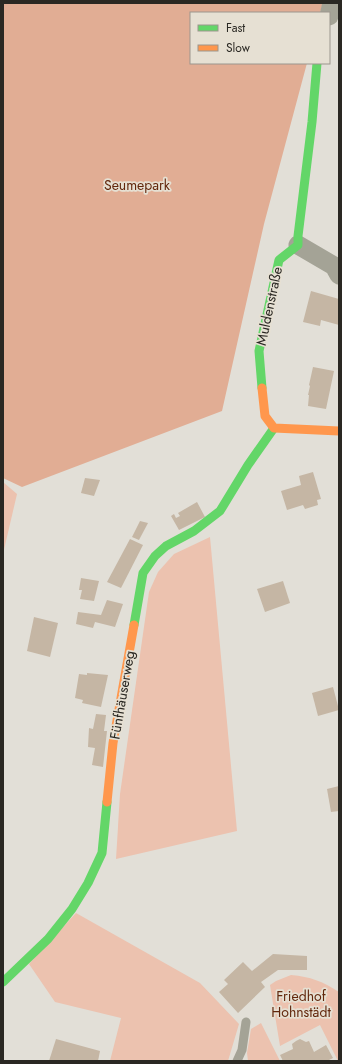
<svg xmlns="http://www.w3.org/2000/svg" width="342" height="1064" font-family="Jost,sans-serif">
<rect width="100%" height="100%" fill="#e2dfd7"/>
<!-- green -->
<g fill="#ecc2af">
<path d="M3,482l14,12 -14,60z"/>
<path d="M210,537l27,294 -121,28 4,-65 29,-202 9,-20 16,-18z"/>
<path d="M76,913l124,70 39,41 -11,37h-118l11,-43 -66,-16 -26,-38z"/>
<path d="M291,975c20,2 31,6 48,17v69h-1l-18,-36 -40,21 -10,-61 6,-4z"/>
<path d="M261,1023l19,38h-32l-1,-8 4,-24z"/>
</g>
<!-- forest -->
<path fill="#e1ad94" d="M3,3h320l-3,10h-129v50h116l-43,161 -42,187 -200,76 -19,-9z"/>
<!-- building -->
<g fill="#c5b6a4">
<path d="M311,291l28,8v26l-18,-5 -1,6 -17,-4z"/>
<path d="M313,367l21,4 -8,38 -18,-3 1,-11h-1l2,-9 -1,-1z"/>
<path d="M313,472l8,27 -4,1 1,5 -13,4 -2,-4 -16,5 -6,-19 20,-6 -2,-9z"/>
<path d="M85,478l15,2 -6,16 -13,-3z"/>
<path d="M197,502l8,15 -26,13 -8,-14 3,-2 2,4 4,-2 -2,-3z"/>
<path d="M140,521l8,2 -9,17 -7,-3z"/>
<path d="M130,539l13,6 -22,43 -14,-6z"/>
<path d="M81,578l18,3 -5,20 -14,-2 2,-9h-3z"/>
<path d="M283,581l7,22 -25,9 -8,-23z"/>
<path d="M107,600l16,4 -8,23 -20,-5 -2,6 -17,-4 2,-12 23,3z"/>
<path d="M34,617l24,6 -8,34 -23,-6z"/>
<path d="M87,673l21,2 -7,32 -19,-4 1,-3 -8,-2 4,-24 8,1z"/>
<path d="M333,687l6,23 -21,6 -6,-23z"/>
<path d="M96,714l10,1 -2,16h3l-4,36 -11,-2 3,-17 -7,-1 1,-19 4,1z"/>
<path d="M339,786v25l-8,1 -4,-23z"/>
<path d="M273,954l34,2v14h-29l-17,12 4,5 -27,26 -19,-21 9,-8 -4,-4 19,-18 9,9z"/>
<path d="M56,1039l44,12 -2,10h-49z"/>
<path d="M300,1039l6,3 3,-1 5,11 12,-7 7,13 -6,3h-44l-3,-6 13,-6 -1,-5 4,-3z"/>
</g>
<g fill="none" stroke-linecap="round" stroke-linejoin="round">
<!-- lane -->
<path stroke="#a4a396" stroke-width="9" d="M237,1061l5,-11 4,-28"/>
<!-- street -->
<g stroke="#a4a396" stroke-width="19">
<path d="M329,16l3,-13"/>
<path d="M298,245l36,21 5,9"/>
</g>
<!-- fast -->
<g stroke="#63d668" stroke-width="9">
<path d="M262,388l-3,-37 20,-91 19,-15v-9l14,-114 5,-59"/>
<path d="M134,625l9,-52 12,-17 11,-10 28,-15 26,-20 28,-46 26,-37"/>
<path d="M3,982l45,-43 24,-30 16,-26 14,-30 5,-51"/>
</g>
<!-- slow -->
<g stroke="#ff974d" stroke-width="9">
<path d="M262,388l3,28 9,12 65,3"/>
<path d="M107,802l6,-59 21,-118"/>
</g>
</g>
<g text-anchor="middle" stroke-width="3.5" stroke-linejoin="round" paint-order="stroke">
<!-- park labels -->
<g font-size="14" fill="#62270c" stroke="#e6e0d3">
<text x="137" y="190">Seumepark</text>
<text x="301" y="1001">Friedhof<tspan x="301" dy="16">Hohnstädt</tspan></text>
</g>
<!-- street labels -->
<g font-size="14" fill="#2a2823" stroke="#e6e0d3">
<text transform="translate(269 306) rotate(-78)" y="5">Muldenstraße</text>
<text transform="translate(122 695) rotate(-80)" y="5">Fünfhäuserweg</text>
</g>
</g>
<!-- border -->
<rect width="342" height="1064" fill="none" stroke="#2a2823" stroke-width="8"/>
<!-- legend -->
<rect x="190" y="12" width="140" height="52" fill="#e6e0d3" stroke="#9b968d"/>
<rect x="198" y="25" width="20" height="6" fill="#63d668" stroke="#9b968d"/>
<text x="226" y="32" font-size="12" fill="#2a2823">Fast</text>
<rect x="198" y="45" width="20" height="6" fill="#ff974d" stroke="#9b968d"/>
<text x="226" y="52" font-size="12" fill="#2a2823">Slow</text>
</svg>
